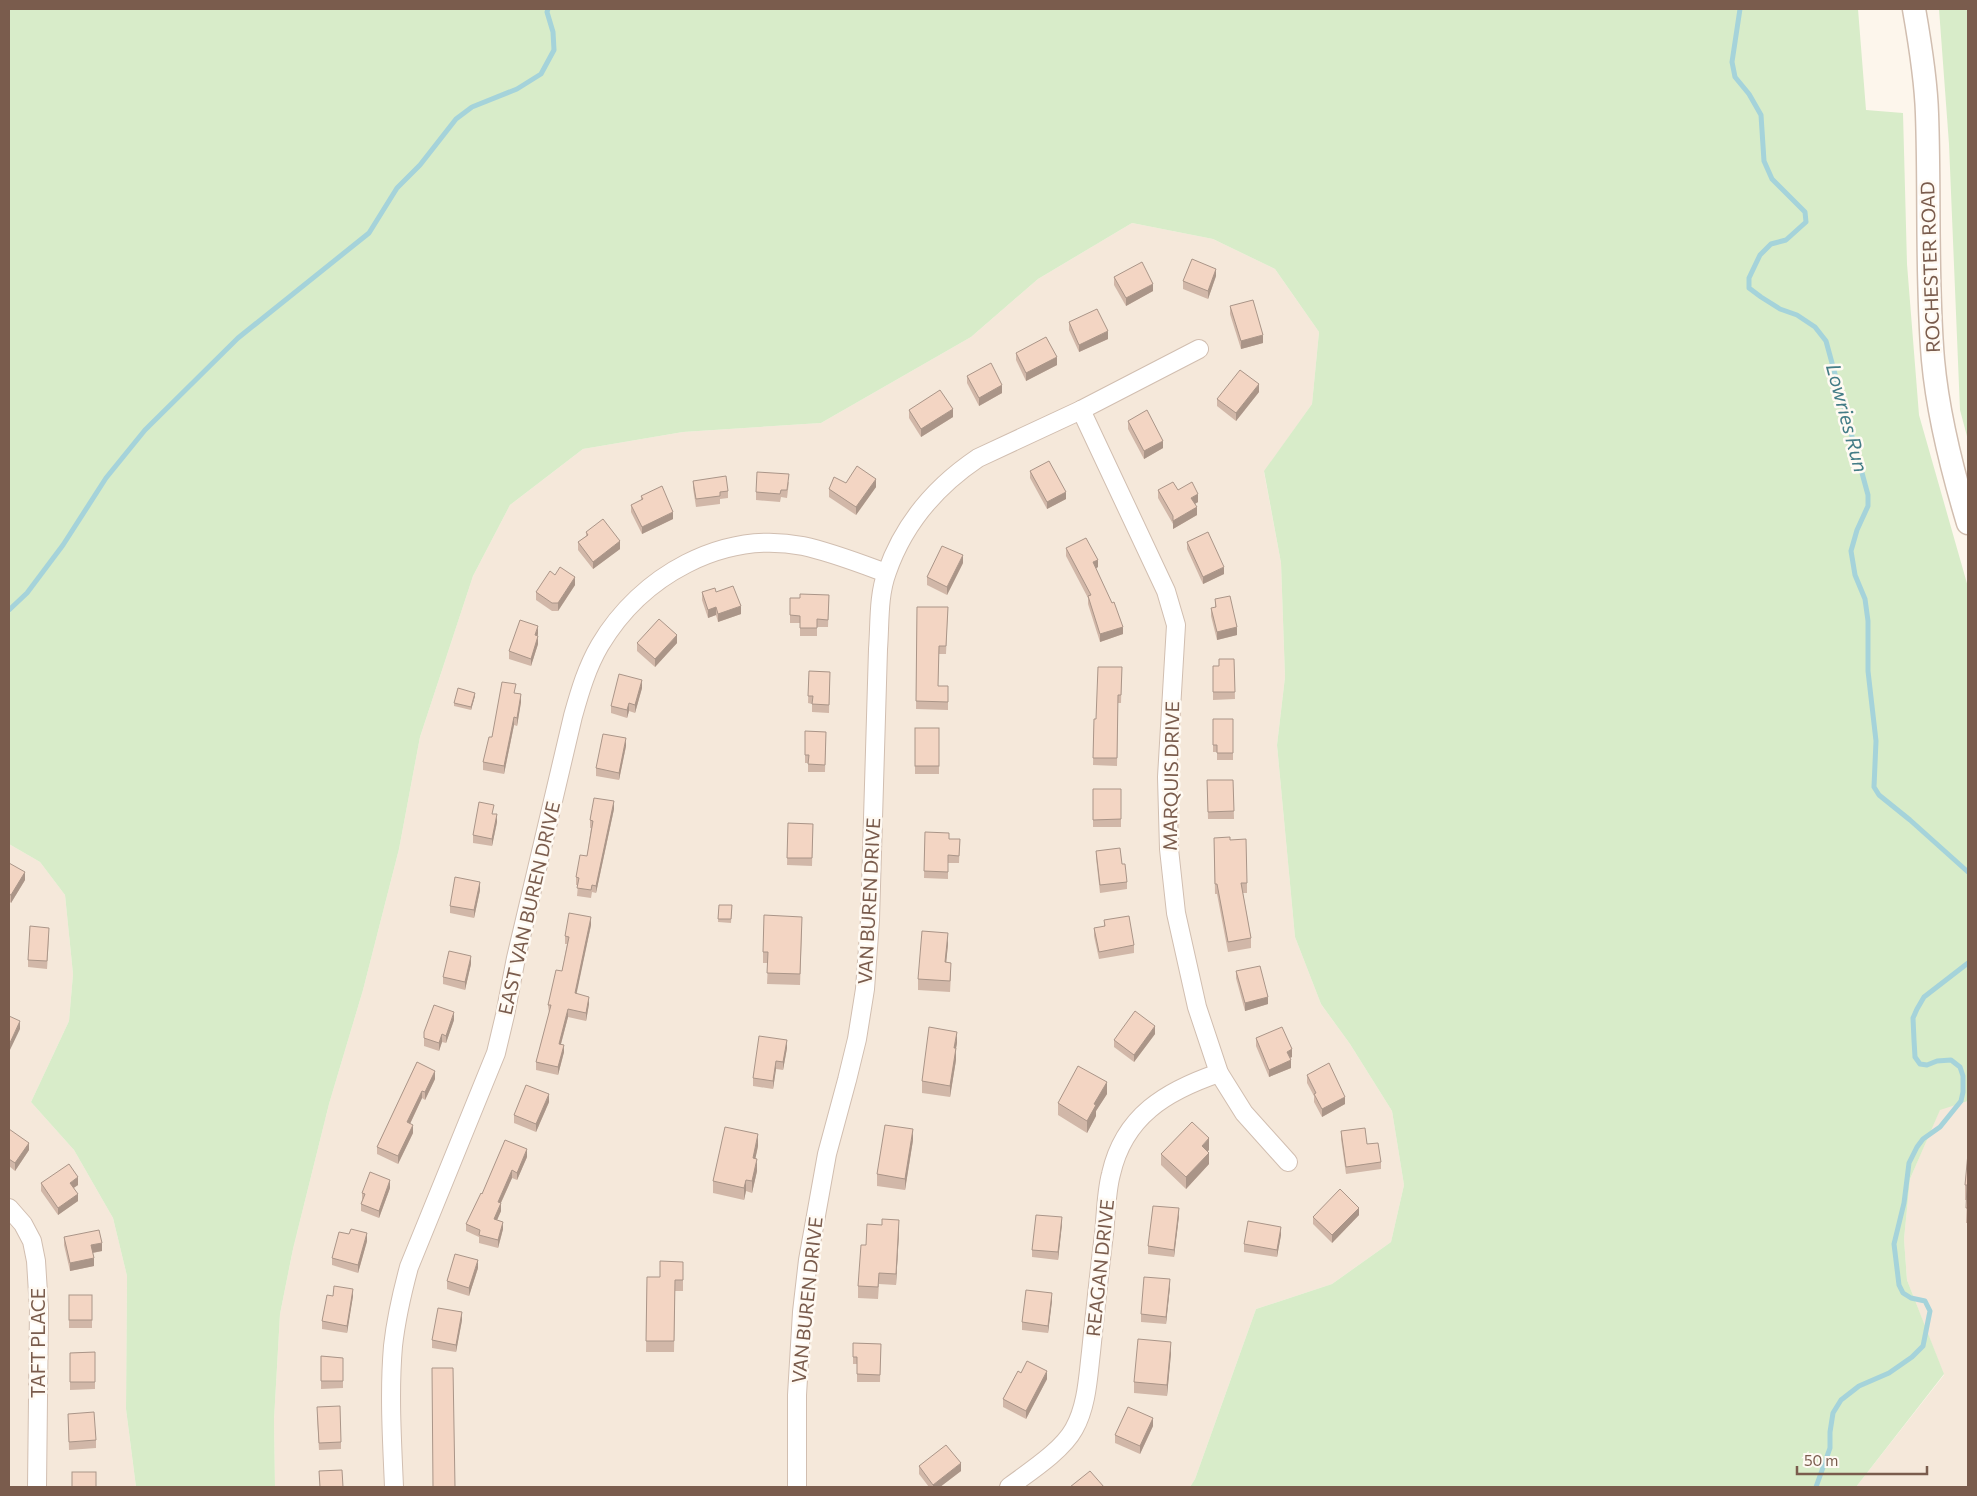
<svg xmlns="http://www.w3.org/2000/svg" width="1977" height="1496" font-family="Commissioner,sans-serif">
<rect width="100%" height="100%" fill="#fdf6ec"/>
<!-- residential -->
<g fill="#f5e8da">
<path d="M1132,223l81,16 62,30 44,63 -7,72 -48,68 17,91 4,114 -8,68 18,192 26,67 29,40 42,67 12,74 -13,57 -59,42 -76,25 -61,170 -5,8h-915l-1,-67 6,-106 13,-65 36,-145 34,-114 36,-141 21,-112 53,-161 37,-71 73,-56 100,-17 138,-9 150,-86 67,-58z"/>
<path d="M9,844l31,18 25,33 8,79 -4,47 -38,81 43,48 39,68 14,58 -1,133 10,78h-127z"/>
<path d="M1968,1101v386h-112l88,-112 -37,-95 -3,-41 6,-60 30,-70z"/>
</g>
<!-- green -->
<g fill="#d8ecc9">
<path d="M9,9h1849l8,101 37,3 4,151 12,151 49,172v514l-28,9 -30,69 -6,60 3,41 37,94 -88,113h-666l5,-8 61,-170 76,-25 59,-42 13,-57 -12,-74 -42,-67 -29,-40 -26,-67 -18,-192 8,-68 -4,-114 -17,-92 48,-67 7,-72 -44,-63 -62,-30 -81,-16 -94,56 -67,58 -150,86 -138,9 -100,17 -73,56 -37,71 -53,161 -21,112 -36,141 -34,114 -36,145 -13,65 -6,106 1,67h-139l-10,-78 1,-133 -14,-58 -39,-68 -43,-48 38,-81 4,-47 -8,-79 -25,-33 -31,-18z"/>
<path d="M1939,9h29v431l-8,-30 -11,-266z"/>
</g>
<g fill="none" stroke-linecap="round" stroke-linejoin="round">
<!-- stream -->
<g stroke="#a5d3da" stroke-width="5">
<path d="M1740,9l-8,53 3,15 14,17 12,21 3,46 8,18 33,33 1,10 -20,18 -15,4 -11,11 -11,23v10l12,9 19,12 17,6 18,12 11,14 42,154v11l-11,24 -6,21 4,24 10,24 3,22v50l8,70 -2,46 5,8 31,25 58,52"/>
<path d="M9,610l18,-17 36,-48 43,-67 39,-48 93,-92 131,-105 28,-45 23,-23 36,-46 16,-12 45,-18 24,-15 13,-24 -1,-18 -6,-20 1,-3"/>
<path d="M1816,1487l14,-39v-16l3,-19 8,-13 18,-14 30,-13 23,-16 11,-11 7,-35 -5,-10 -14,-3 -8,-5 -4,-8 -5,-41 10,-41 5,-40 8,-16 6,-8 17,-12 21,-26 2,-9v-16l-3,-9 -9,-7 -14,1 -10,4 -7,-1 -5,-7 -1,-17 -1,-22 4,-9 7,-12 44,-34"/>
</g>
<!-- minor casing -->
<g stroke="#d1beb0" stroke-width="20">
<g id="minor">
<path d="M1081,410l85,181 10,34 -9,152 2,72 7,64 21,94 22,66 25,40 44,49"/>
<path d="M9,1208l14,16 9,17 4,20 3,48 -2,178"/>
<path d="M394,1487c-2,-47 -5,-94 -1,-141 3,-27 9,-53 16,-79l87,-214 9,-38 11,-57 57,-242c7,-25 14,-49 27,-71 41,-69 122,-115 203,-99 28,6 56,17 83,27"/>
<path d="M797,1487v-92l5,-83 6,-52 19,-106 20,-74 10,-41 8,-50 5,-69 8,-271c2,-25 0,-53 9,-77 17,-49 48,-85 91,-114l103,-48 118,-61"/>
<path d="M1009,1487c20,-15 53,-36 65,-58 13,-23 14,-52 17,-77 4,-39 8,-78 13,-118 2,-19 2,-41 7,-60 13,-58 55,-83 108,-101"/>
</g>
</g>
<!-- tertiary casing -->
<g stroke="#d1beb0" stroke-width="25">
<path id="tertiary" d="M1914,9c6,34 12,70 13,105 3,82 -1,164 6,246 5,55 19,110 35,163"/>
</g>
<!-- minor -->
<use href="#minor" stroke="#fff" stroke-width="18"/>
<!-- tertiary -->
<use href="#tertiary" stroke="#fff" stroke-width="22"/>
</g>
<!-- wall -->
<g fill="#d1b7a8">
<path d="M1216,276l-8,23 -25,-10v-8z"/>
<path d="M1114,277l39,14 -27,15 -12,-21z"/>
<path d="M1230,306l33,37 -22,6 -11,-35z"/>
<path d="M1069,322l39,17 -29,13 -10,-22z"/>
<path d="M1016,353l41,12 -31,16 -10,-21z"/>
<path d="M967,376l35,17 -23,13 -12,-23z"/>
<path d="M1259,392l-23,29 -19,-15v-7z"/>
<path d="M909,410l44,7 -32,20 -12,-19z"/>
<path d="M1128,421l35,27 -19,11 -16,-30z"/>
<path d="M1030,471l36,28 -19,10 -17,-31z"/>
<path d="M693,481l35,10v7l-8,1v5l-24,3 -3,-19z"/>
<path d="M789,482l-2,16 -6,-1 -1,5 -24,-2v-8z"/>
<path d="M846,483l30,4 -20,28 -27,-18v-8z"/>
<path d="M1158,490h20l20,12 -3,2 2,11 -24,14v-5l-15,-26z"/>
<path d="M641,496l32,23 -31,15 -11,-22v-7l10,-5z"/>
<path d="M586,532l34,17 -27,20 -15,-19v-8l8,-6z"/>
<path d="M1187,542l37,32 -21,10 -16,-35z"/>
<path d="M1066,548l32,19 -2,1 27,66 -23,8 -12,-38v-6l-22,-42z"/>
<path d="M963,563l-16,32 -20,-10v-8z"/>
<path d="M555,575l20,10 -17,26h-6l-16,-11v-8z"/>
<path d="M702,592h14l25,22 -23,8 -2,-7 -8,3 -6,-18z"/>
<path d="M829,595l-1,32h-11v9h-17v-13h-10v-25h10z"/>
<path d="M1215,599l22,36 -20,5 -6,-24v-8h4z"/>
<path d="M917,607h31l-2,47h-7l-1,32h10v24l-32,-1z"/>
<path d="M538,634l-1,2 1,8 -7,22 -22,-7v-8z"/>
<path d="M637,643h40l-22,24 -18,-16z"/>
<path d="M1234,659l1,40 -22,1v-34h6z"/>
<path d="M1122,667l-1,36h-3l-1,63 -24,-1 1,-46h2z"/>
<path d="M809,671l21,1 -1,41 -17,-1v-8l-4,-1z"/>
<path d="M642,688l-7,25 -6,-2 -2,7 -16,-5v-7z"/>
<path d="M516,693l5,9 -4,24 -3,-1 -10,49 -21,-4v-8l9,-25z"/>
<path d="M475,696l-4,14 -17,-4v-3z"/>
<path d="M1213,719h20v41h-16v-8h-4z"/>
<rect x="915" y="728" width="24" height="46"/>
<path d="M805,731l21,1 -1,40h-17v-9h-3z"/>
<path d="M626,746l-7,34 -23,-4v-8z"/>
<path d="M1207,780h26l1,39h-26z"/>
<rect x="1093" y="789" width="28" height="38"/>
<path d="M614,809l-18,84 -4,-1 -1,6 -14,-2 1,-11h-2v-8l11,-21 4,-28h-1v-8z"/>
<path d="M494,814l3,8 -5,24 -19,-3v-8z"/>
<path d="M788,823l25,1 -1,42 -25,-1z"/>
<path d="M925,832l24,7h11l-1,24h-11v16l-24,-1z"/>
<path d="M1214,838l16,2 17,43v10h-4l8,45v10l-23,4 -11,-58h-2z"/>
<path d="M1096,851l26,13 5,18v7l-27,4 -4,-35z"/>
<path d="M9,863l16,17 -14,23 -2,-2z"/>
<path d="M480,890l-6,28 -24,-5v-7z"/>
<path d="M719,905h13l-1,18 -13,-1z"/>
<path d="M1104,920l30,25v8l-35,6 -5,-23v-8l10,-1z"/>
<path d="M591,925l-15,69 13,10 -3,17 -18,-4 -7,27 3,8 -6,23 -22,-5v-8l13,-49 -1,-8 14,-34 5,-27h-2v-8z"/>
<path d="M802,928l-2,57 -33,-1 1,-21h-5v-11z"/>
<path d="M49,935l-2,34 -19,-2v-7z"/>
<path d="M948,944l-2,19 5,11 -1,18 -32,-2v-11z"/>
<path d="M471,964l-6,26 -22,-6v-7z"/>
<path d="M1236,971l32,33 -23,7 -9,-33z"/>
<path d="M454,1020l-8,23 -4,-1 -3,9 -15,-5v-14z"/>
<path d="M1155,1034l-21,28 -20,-15v-7z"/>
<path d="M1256,1038l36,19 -2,1 1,10 -22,9 -13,-31z"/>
<path d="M957,1043l-1,5v12l-6,37 -28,-4v-12z"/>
<path d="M787,1048l-4,22 -7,-1 -3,20 -20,-3v-8z"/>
<path d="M417,1062l18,17 -10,21 -3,-2 -12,26 3,9 -15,31 -21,-10v-7z"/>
<path d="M1307,1075l38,29 -23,13 -8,-15v-6l-7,-13z"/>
<path d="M1107,1094l-11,17v5l-9,17 -29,-18v-12z"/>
<path d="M549,1102l-13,30 -22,-9v-8z"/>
<path d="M9,1129l20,21 -14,21 -6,-5z"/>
<path d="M1341,1131l26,13 14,18v7l-35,5 -5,-35z"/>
<path d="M913,1140l-8,50 -28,-4v-12z"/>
<path d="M758,1146l-3,13 2,12 -5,22 -6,-2 -2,9 -31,-7v-12z"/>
<path d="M1209,1150l-1,1 1,13 -23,25 -25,-24v-11z"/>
<path d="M1968,1153v70h-2l1,-23h-2v-15z"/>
<path d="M527,1157l-10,23 -5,-2 -11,25v8l-4,9 6,9 -5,19 -19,-5v-6l-13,-6v-7l16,-30z"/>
<path d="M41,1183l37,2 -4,3 4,13 -20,14 -17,-24z"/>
<path d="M390,1188l-11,30 -18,-7v-7l1,-4v-7z"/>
<path d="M1359,1215l-27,28 -19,-19v-7z"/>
<path d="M1179,1216l-5,41 -26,-3v-8z"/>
<path d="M1062,1224l-4,36 -26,-3v-7z"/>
<path d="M899,1232l-3,53 -17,-1 -1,15 -20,-1v-12l8,-41z"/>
<path d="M1281,1235l-4,22 -33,-5v-8z"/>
<path d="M64,1237l38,14 -9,2 1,13 -24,5 -6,-26z"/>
<path d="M367,1241l-9,32 -26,-8v-7z"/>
<path d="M683,1262v29h-8l-1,61h-28l1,-75h13z"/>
<path d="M478,1268l-9,28 -22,-7v-8z"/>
<path d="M1170,1287l-4,37 -25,-2v-8z"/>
<rect x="69" y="1295" width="23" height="33"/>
<path d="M333,1296h20l-6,37 -25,-4v-8z"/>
<path d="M1052,1301l-4,32 -26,-3v-8z"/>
<path d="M462,1320l-6,32 -24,-4v-8z"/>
<path d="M853,1343l28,1 -1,38h-23v-18h-4z"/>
<path d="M95,1352v37l-25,1v-37z"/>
<path d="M1171,1353l-4,43 -33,-3v-11z"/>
<path d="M321,1356l22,2v30l-22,1z"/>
<path d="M1021,1373l26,6 -21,40 -23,-12v-8z"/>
<path d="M68,1414l28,26v8l-27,2z"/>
<path d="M317,1415l24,27v7l-22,1z"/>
<path d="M1153,1426l-13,28 -25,-11v-8z"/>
<path d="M919,1466l42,5 -21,16h-11l-10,-13z"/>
</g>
<!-- shaded-wall -->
<g fill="#aa9588">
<path d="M1216,269v7l-8,23v-8z"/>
<path d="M1153,284v7l-27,15v-8z"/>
<path d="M1108,331v8l-29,13v-7z"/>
<path d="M1263,335v8l-22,6v-8z"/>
<path d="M1057,357v8l-31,16v-8z"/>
<path d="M1259,384v8l-23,29v-8z"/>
<path d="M1002,385v8l-23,13v-8z"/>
<path d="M953,409v8l-32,20v-8z"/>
<path d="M1163,441v7l-19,11v-8z"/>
<path d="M876,479v8l-20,28v-8z"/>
<path d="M1066,492v7l-19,10v-7z"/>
<path d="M1198,494v8l-7,4v-8z"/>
<path d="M1197,507v8l-24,14v-8z"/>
<path d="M673,512v7l-31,15v-7z"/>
<path d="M620,541v8l-27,20v-7z"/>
<path d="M963,555v8l-16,32v-8z"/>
<path d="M1098,560v7l-5,3v-8z"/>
<path d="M1224,567v7l-21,10v-7z"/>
<path d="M575,577v8l-17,26v-8z"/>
<path d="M741,606v8l-23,8v-8z"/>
<path d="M716,607v8l-8,3v-8z"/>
<path d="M538,626v8l-3,9v-8z"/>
<path d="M1123,627v7l-23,8v-8z"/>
<path d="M1237,627v8l-20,5v-8z"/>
<path d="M677,635v8l-22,24v-8z"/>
<path d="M538,636v8l-7,22v-7z"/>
<path d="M642,680v8l-7,25v-8z"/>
<path d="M475,693v3l-4,14v-3z"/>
<path d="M521,694v8l-4,24v-8z"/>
<path d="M629,703v8l-2,7v-8z"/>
<path d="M514,717v8l-10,49v-8z"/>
<path d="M626,738v8l-7,34v-7z"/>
<path d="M614,801v8l-18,84v-7z"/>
<path d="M497,814v8l-5,24v-7z"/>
<path d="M25,872v8l-14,23v-8z"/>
<path d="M480,882v8l-6,28v-8z"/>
<path d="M591,917v8l-16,76v-8z"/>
<path d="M948,933v11l-3,30v-12z"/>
<path d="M471,956v8l-6,26v-8z"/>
<path d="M589,997v7l-3,17v-8z"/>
<path d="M1268,997v7l-23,7v-8z"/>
<path d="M568,1009v8l-9,34v-7z"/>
<path d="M454,1012v8l-8,23v-7z"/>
<path d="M20,1021v8l-11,23v-7z"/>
<path d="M1155,1026v8l-21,28v-7z"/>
<path d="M957,1032v11l-3,16v-11z"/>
<path d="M442,1034v8l-3,9v-8z"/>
<path d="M787,1040v8l-4,22v-8z"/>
<path d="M564,1045v7l-6,23v-8z"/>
<path d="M956,1048v12l-6,37v-11z"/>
<path d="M1292,1049v8l-5,2v-7z"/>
<path d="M1291,1060v8l-22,9v-7z"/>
<path d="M776,1061v8l-3,20v-8z"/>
<path d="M435,1071v8l-10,21v-8z"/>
<path d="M1107,1082v12l-11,17v5l-9,17v-12l7,-17z"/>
<path d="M422,1091v7l-15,32v-8z"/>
<path d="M549,1094v8l-13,30v-8z"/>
<path d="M1345,1097v7l-23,13v-8z"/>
<path d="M413,1125v8l-15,31v-8z"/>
<path d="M913,1129v11l-8,50v-11z"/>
<path d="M758,1134v12l-5,24v-12z"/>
<path d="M1209,1138v12l-7,7v-11z"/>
<path d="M29,1143v7l-14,21v-8z"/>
<path d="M527,1149v8l-10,23v-7z"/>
<path d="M1209,1153v11l-23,25v-12z"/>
<path d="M757,1159v12l-5,22v-12z"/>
<path d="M512,1170v8l-14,31v-7z"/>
<path d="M78,1177v8l-8,5v-7z"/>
<path d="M390,1180v8l-11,30v-7z"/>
<path d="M746,1180v11l-2,9v-12z"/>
<path d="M78,1194v7l-20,14v-7z"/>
<path d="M501,1203v8l-7,16v-8z"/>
<path d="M1179,1208v8l-5,41v-7z"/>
<path d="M1359,1208v7l-27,28v-8z"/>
<path d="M1062,1217v7l-4,36v-8z"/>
<path d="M899,1220v12l-3,53v-11z"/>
<path d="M503,1222v7l-5,19v-8z"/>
<path d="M1281,1227v8l-4,22v-7z"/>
<path d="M367,1233v8l-9,32v-8z"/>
<path d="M102,1243v8l-11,2v-8z"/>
<path d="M94,1258v8l-24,5v-8z"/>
<path d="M478,1260v8l-9,28v-8z"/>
<path d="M1170,1279v8l-4,37v-7z"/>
<path d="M353,1289v7l-6,37v-7z"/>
<path d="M1052,1293v8l-4,32v-7z"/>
<path d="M462,1312v8l-6,32v-7z"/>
<path d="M1171,1342v11l-4,43v-11z"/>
<path d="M1047,1371v8l-21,40v-8z"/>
<path d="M1153,1418v8l-13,28v-8z"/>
<path d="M961,1463v8l-21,16h-7v-2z"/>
</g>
<!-- building -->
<g fill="#f3d5c3" stroke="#aa9588">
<path d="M1192,259l24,10 -8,22 -25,-10z"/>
<path d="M1142,262l11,22 -27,14 -12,-21z"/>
<path d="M1253,300l10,35 -22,6 -11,-35z"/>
<path d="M1097,309l11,22 -29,14 -10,-23z"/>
<path d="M1046,337l11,20 -31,16 -10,-20z"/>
<path d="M991,363l11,22 -23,13 -12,-22z"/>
<path d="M1240,370l19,14 -23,29 -19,-14z"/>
<path d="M940,390l13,19 -32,20 -12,-19z"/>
<path d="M1147,410l16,31 -19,10 -16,-30z"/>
<path d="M1049,461l17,31 -19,10 -17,-31z"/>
<path d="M857,466l19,13 -20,28 -27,-18 5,-12 12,6z"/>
<path d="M757,472l32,2 -2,16h-6l-1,4 -24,-2z"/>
<path d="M726,476l2,15 -8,1v4l-24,3 -3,-18z"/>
<path d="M1173,482l5,8 14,-8 6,12 -7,4 6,9 -24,14v-5l-15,-26z"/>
<path d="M662,486l11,26 -31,15 -11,-22 12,-6 -2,-3z"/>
<path d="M603,519l17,22 -27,21 -15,-20 10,-7 -2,-3z"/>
<path d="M1208,532l16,35 -21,10 -16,-35z"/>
<path d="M1086,538l12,22 -5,2 19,41 2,-1 9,25 -23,7 -12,-38 3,-1 -25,-47z"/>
<path d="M942,546l21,9 -16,32 -20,-10z"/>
<path d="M560,567l15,10 -17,26h-6l-16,-11 14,-21 5,4z"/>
<path d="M733,586l8,20 -23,8 -2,-7 -8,3 -6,-18 13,-4 1,4z"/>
<path d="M800,594l29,1 -1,25 -11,-1v9h-17v-12l-10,-1v-17h10z"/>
<path d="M1230,596l7,31 -20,5 -6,-24 5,-1 -1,-8z"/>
<path d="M917,607h31l-2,39h-7l-1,40h10v16l-32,-1z"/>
<path d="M659,619l18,16 -22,24 -18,-16z"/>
<path d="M520,620l18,6 -3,9 3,1 -7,23 -22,-8z"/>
<path d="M1219,659h15l1,33h-22v-26h6z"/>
<path d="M1098,667h24l-1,28h-3l-1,63h-24l1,-39h2z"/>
<path d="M809,671l21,1 -1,33 -17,-1 1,-8h-5z"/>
<path d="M619,674l23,6 -7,25 -6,-2 -2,7 -16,-4z"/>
<path d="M502,682l14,2 -2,9 7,1 -4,24 -3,-1 -10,49 -21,-4 6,-25h3z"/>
<path d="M458,688l17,5 -4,14 -17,-4z"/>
<path d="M1213,719h20v34h-16v-8h-4z"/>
<rect x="915" y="728" width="24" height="38"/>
<path d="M805,731l21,1 -1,33 -17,-1 1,-9h-4z"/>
<path d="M603,734l23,4 -7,35 -23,-5z"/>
<path d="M1207,780h26l1,31 -26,1z"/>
<path d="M1093,789h28v30l-28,1z"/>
<path d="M594,798l20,3 -18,85 -4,-1 -1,5 -14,-2 2,-10 -3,-1 4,-22 7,1 6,-35 -3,-1z"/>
<path d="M479,802l15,3 -2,9h5l-5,25 -19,-4z"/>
<path d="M788,823l25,1 -1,34h-25z"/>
<path d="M925,832l24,1v6h11l-1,17 -11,-1v17l-24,-1z"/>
<path d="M1230,837v3l16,-1 1,44h-6l10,55 -23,4 -11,-58h-2l-1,-46z"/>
<path d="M1120,848l2,16h3l2,18 -27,3 -4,-34z"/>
<path d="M9,863l16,9 -14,23 -2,-1z"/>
<path d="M455,877l25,5 -6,28 -24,-4z"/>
<path d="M719,905h13l-1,14h-13z"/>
<path d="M569,913l22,4 -16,76 14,4 -3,16 -18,-4 -9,35 5,1 -6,22 -22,-5 15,-57h-3l8,-35 6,1 7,-34 -4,-1z"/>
<path d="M764,915l38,2 -2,57 -33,-1 1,-21h-5z"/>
<path d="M1129,916l5,29 -35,7 -5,-24 11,-2 -1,-6z"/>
<path d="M30,926l19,2 -2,33 -19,-1z"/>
<path d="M922,931l26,2 -3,29 6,1 -1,18 -32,-2z"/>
<path d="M449,951l22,5 -6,26 -22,-5z"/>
<path d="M1260,966l8,31 -23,6 -9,-32z"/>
<path d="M434,1005l20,7 -8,24 -4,-2 -3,9 -15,-5v-6z"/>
<path d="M1135,1011l20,15 -21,29 -20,-15z"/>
<path d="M9,1016l11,5 -11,24z"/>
<path d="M929,1027l28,5 -3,16h2l-6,38 -28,-5z"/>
<path d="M1282,1027l10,22 -5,3 4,8 -22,10 -13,-32z"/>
<path d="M759,1036l28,4 -4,22 -7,-1 -3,20 -20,-3z"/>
<path d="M417,1062l18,9 -10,21 -3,-1 -15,31 6,3 -15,31 -21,-9z"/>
<path d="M1329,1063l16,34 -23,12 -8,-15 2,-1 -9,-18z"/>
<path d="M1078,1066l29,16 -13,22 2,1 -9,16 -29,-18z"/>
<path d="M526,1085l23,9 -13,30 -22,-9z"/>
<path d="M1192,1122l17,16 -7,8 7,7 -23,24 -25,-23z"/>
<path d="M885,1125l28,4 -8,50 -28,-5z"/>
<path d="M725,1127l33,7 -5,24 4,1 -5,22 -6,-1 -2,8 -31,-7z"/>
<path d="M1365,1128l2,16 11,-1 3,19 -35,5 -5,-36z"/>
<path d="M9,1129l20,14 -14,20 -6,-4z"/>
<path d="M505,1140l22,9 -10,24 -5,-3 -14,32 3,1 -7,16 9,3 -5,18 -19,-5 1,-5 -14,-6 15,-31 1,1z"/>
<path d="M1968,1153v55h-2l1,-23h-2z"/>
<path d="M69,1164l9,13 -8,6 8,11 -20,14 -17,-25z"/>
<path d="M370,1172l20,8 -11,31 -18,-7 4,-10 -3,-1z"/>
<path d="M1340,1189l19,19 -27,27 -19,-18z"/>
<path d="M1153,1206l26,2 -5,42 -26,-4z"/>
<path d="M1036,1215l26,2 -4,35 -26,-2z"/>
<path d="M882,1219l17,1 -3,54 -17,-1 -1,14 -20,-1 3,-41h5l1,-21 15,1z"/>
<path d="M1248,1221l33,6 -4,23 -33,-6z"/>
<path d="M351,1229l16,4 -9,32 -26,-7 7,-26 10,2z"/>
<path d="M99,1230l3,13 -11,2 3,13 -24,5 -6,-26z"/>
<path d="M455,1254l23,6 -9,28 -22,-7z"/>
<path d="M660,1261l23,1v18h-8l-1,61h-28l1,-64h13z"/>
<path d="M1144,1277l26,2 -4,38 -25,-3z"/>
<path d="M334,1286l19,3 -6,37 -25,-5 5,-26 6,1z"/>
<path d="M1026,1290l26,3 -4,33 -26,-4z"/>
<rect x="69" y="1295" width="23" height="25"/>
<path d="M438,1308l24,4 -6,33 -24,-5z"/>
<path d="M1138,1339l33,3 -4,43 -33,-3z"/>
<path d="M853,1343l28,1 -1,31 -23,-1v-17h-4z"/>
<path d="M95,1352v30h-25v-29z"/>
<path d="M321,1356l22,2v23h-22z"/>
<path d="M1027,1361l20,10 -21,40 -23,-12 15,-28 3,2z"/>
<path d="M432,1368h21l2,119h-22z"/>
<path d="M340,1406l1,36 -22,1 -2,-36z"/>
<path d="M1128,1407l25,11 -13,28 -25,-11z"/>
<path d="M94,1412l2,28 -27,2 -1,-28z"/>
<path d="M946,1445l15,18 -28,22 -14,-19z"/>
<path d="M342,1470l1,17h-23l-1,-16z"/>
<path d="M1090,1471l14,16h-34z"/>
<rect x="72" y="1472" width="24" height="15"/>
</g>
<g text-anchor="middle" stroke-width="5" stroke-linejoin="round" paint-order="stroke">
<!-- street labels -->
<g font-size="19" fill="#7a5c4d" stroke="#fffaf3">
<text transform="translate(1930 267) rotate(-92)" y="7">ROCHESTER ROAD</text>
<text transform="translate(1171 776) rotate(-89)" y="7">MARQUIS DRIVE</text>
<text transform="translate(869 901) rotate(-87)" y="7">VAN BUREN DRIVE</text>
<text transform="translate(529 908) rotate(-77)" y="7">EAST VAN BUREN DRIVE</text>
<text transform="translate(1100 1268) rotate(-84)" y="7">REAGAN DRIVE</text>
<text transform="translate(807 1300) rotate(-84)" y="7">VAN BUREN DRIVE</text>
<text transform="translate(38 1343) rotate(-90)" y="7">TAFT PLACE</text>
</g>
<!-- water labels -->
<g font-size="20" font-style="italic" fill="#437c86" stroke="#fffaf3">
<text transform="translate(1847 418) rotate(75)" y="7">Lowries Run</text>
</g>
</g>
<!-- border -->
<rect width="1977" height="1496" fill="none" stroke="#7a5c4d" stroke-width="20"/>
<!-- scale -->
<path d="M1797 1466v8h130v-8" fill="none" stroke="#7a5c4d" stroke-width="2.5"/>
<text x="1804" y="1466" font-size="15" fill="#7a5c4d" stroke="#fffaf3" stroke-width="4" paint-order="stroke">50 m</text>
</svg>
